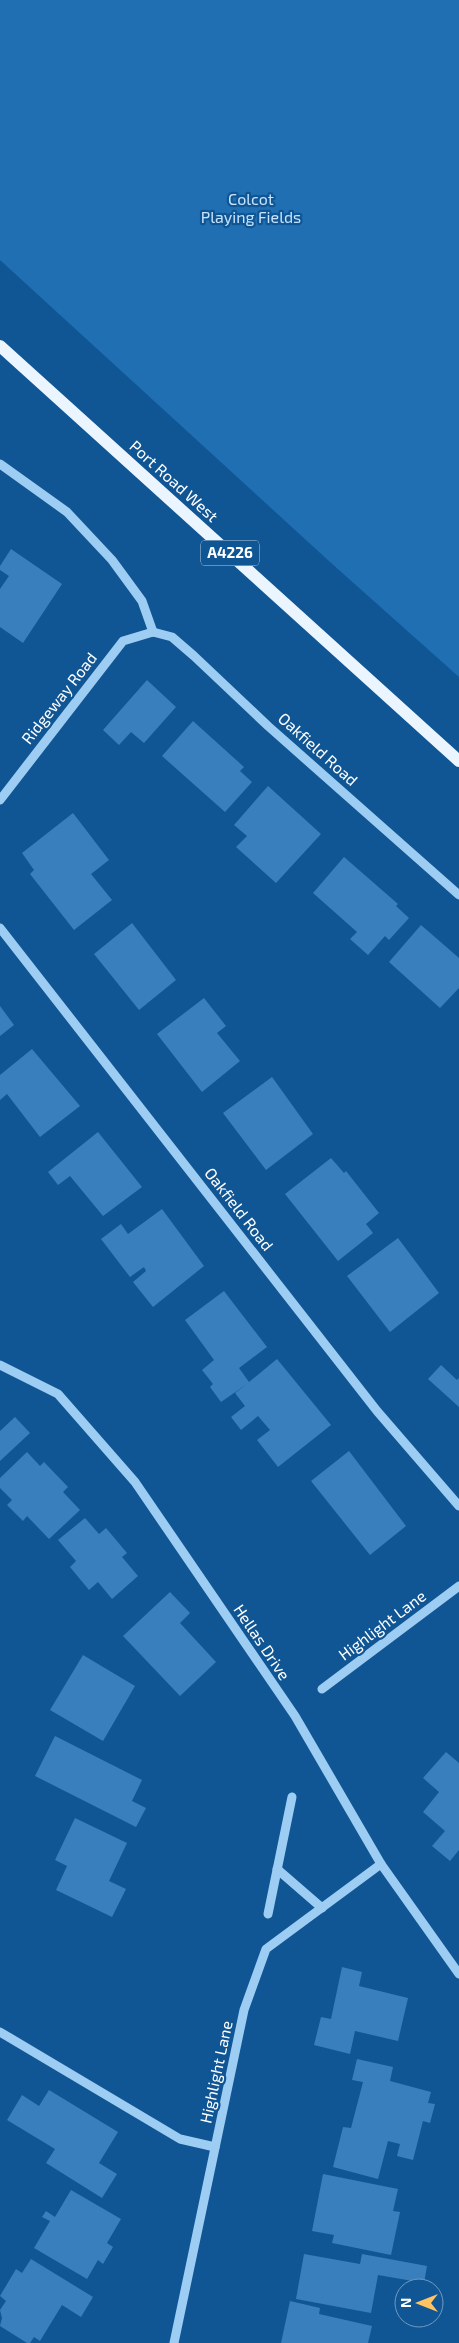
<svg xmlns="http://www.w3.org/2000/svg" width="459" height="2343" font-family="'Exo 2',sans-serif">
<rect width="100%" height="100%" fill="#105695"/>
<!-- green -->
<path fill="#1f6fb2" d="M0,0h459v677l-129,-115 -330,-302z"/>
<!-- building -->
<g fill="#397fbd">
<path d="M11,549l51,35 -39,59 -23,-16v-38l9,-13 -9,-6v-4z"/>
<path d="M147,680l29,27 -32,36 -13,-11 -12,13 -16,-15z"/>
<path d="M193,721l51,46 -4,4 12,11 -27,30 -63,-56z"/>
<path d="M268,786l53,48 -45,49 -40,-36 11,-11 -13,-11z"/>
<path d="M73,813l36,47 -18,14 21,26 -38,30 -44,-56 4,-4 -12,-17z"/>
<path d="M344,857l54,47 -2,2 13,12 -20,22 -4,-4 -17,19 -18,-16 7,-7 -44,-39z"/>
<path d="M132,923l44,57 -37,30 -45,-56z"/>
<path d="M421,925l38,33v30l-19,20 -51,-46z"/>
<path d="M204,998l22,28 -9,7 23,28 -38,31 -45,-58z"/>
<path d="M0,1006l14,19 -14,11z"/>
<path d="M32,1049l48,57 -40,31 -33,-43 -7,6v-25z"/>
<path d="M272,1077l41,57 -47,36 -43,-57z"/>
<path d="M98,1132l44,55 -39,29 -33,-40 -12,9 -10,-13z"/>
<path d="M331,1158l13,15 2,-2 33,42 -13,11 7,9 -35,28 -53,-67z"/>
<path d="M162,1209l42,57 -51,41 -20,-25 13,-11 -2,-4 -14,10 -29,-38 20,-15 7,10z"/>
<path d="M398,1238l41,55 -49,39 -43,-56z"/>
<path d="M224,1291l43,56 -28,21 10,14 28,-23 54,66 -53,42 -21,-27 13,-10 -12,-14 -17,14 -10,-13 14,-11 -10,-13 12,-9 -26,18 -11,-15 3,-3 -11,-14 12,-10 -29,-40z"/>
<path d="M441,1365l16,15 2,-2v29l-31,-28z"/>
<path d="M15,1417l15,16 -30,28v-30z"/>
<path d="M349,1451l57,75 -36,29 -59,-74z"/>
<path d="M27,1452l13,14 4,-4 24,25 -5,5 17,18 -31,29 -22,-23 -4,5 -16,-16 5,-5 -12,-12v-10z"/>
<path d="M85,1518l14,16 7,-6 21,25 -5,4 16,19 -26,23 -14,-17 -9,8 -19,-23 6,-6 -18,-21z"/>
<path d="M170,1592l20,21 -10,10 36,39 -36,34 -57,-60z"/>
<path d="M83,1655l52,31 -32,55 -53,-31z"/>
<path d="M55,1736l87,44 -10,21 14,7 -10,19 -101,-51z"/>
<path d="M446,1752l13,11v87l-9,11 -18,-15 13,-15 -22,-19 16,-20 -16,-14z"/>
<path d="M75,1818l52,25 -18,38 17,8 -14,28 -56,-27 11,-24 -12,-6z"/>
<path d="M342,1967l20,5 -3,14 49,12 -10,43 -43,-10 -5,23 -36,-9 7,-28 10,2z"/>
<path d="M357,2059l36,8 -3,14 41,11 -3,11 7,1 -5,19 -7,-2 -10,39 -16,-4 3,-12 -12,-3 -10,38 -45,-12 10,-40 8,1 12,-46 -11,-2z"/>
<path d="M49,2090l69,42 -19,31 18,11 -15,24 -56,-35 9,-14 -48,-29 15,-25 17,11z"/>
<path d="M323,2174l75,15 -5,22 7,1 -9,43 -59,-12 2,-8 -22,-4z"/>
<path d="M71,2190l50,29 -14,24 6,4 -10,17 -5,-4 -11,19 -53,-31 16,-27 -8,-4 4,-6 9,6z"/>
<path d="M304,2254l56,10 2,-10 65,12 -3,17 -46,-8 -7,38 -75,-14z"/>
<path d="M31,2259l62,38 -12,20 -19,-12 -22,36 -6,-4 -4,6h-3l-27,-17 2,-8 -2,-8 6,-9 -6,-5 16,-27 6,4z"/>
<path d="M290,2301l30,7 -1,6 53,12 -4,17h-87z"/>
</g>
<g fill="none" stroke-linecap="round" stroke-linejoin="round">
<!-- minor -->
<g stroke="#9ecdf4" stroke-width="9">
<path d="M0,464l67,48 45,48 30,41 11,31"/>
<path d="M153,632l19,5 22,19 74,70 191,169"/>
<path d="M0,800l123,-159 30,-9"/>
<path d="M0,928l377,483 82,95"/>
<path d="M0,1365l58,29 77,88 160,234 86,148 78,110"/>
<path d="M322,1689l137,-103"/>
<path d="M277,1869l45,39"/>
<path d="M268,1914l24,-117"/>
<path d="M0,2032l180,107 35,8"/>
<path d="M174,2343l70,-333 22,-61 115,-85"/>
</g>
<!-- major -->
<path stroke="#ebf5ff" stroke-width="12" d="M0,346l459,415"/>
</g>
<g text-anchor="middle" stroke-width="4.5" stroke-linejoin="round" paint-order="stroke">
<!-- shield labels -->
<rect fill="#105695" stroke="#b7ccdf" stroke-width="1" x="201" y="540.5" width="58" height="25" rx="4"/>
<g font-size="15" font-weight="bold" fill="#fff">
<text x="230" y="558">A4226</text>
</g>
<!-- park labels -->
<g font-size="16" fill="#c6e4fe" stroke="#105695">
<text x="251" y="205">Colcot<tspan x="251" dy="18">Playing Fields</tspan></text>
</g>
<!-- street labels -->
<g font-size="16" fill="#fff" stroke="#105695">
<text transform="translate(174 481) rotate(42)" y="6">Port Road West</text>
<text transform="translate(59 698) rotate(-52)" y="6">Ridgeway Road</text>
<text transform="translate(318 749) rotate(42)" y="6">Oakfield Road</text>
<text transform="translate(239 1209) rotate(52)" y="6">Oakfield Road</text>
<text transform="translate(382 1625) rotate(-37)" y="6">Highlight Lane</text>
<text transform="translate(262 1642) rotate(56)" y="6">Hellas Drive</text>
<text transform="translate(216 2072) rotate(-78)" y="6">Highlight Lane</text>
</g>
</g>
<!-- north arrow -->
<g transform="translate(419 2303) rotate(270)"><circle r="24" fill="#105695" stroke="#709abf"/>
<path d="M0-4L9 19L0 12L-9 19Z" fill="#ffc361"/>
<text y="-8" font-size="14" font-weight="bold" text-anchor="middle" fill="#ffffff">N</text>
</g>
</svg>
